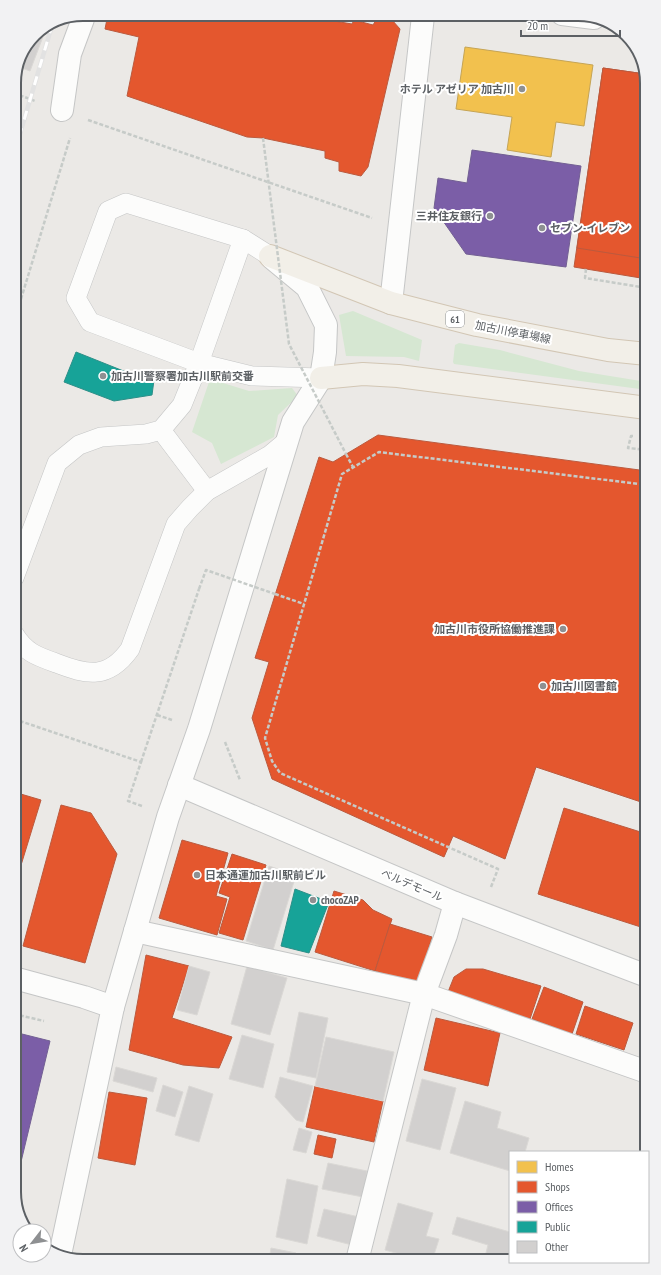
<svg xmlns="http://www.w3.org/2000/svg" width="661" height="1275" font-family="'PT Sans Narrow','Noto Sans JP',sans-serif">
<rect width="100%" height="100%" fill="#ebe9e6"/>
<!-- green -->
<g fill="#d6e7d2">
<path d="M353,311l69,29 -3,21 -15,-4 -58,-1 -7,-41z"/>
<path d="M459,343l41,7 79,21 68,11v8l-193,-26 -1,-2 2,-17z"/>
<path d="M210,379l39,12 43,-3 6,8 -20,19 -4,22 -53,27 -9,-21 -20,-11z"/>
</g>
<!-- homes -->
<path fill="#f2c14e" stroke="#c5a455" d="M465,47l128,18 -9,61 -28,-4 -5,35 -44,-7 5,-33 -56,-8z"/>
<!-- shops -->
<g fill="#e4572e" stroke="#bb5a3e">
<path d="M310,17l42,7 2,-4 19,5 5,-8 14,3 8,9 -32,138 -7,9 -22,-5v-9l-14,-4v-7l-62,-13 -16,-1 -120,-41 12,-59 -34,-8 2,-10z"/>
<path d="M603,68l42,6 2,9v196l-73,-12z"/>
<path d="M603,68l42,6 2,9v176l-70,-11z"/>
<path d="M378,435l269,36v333l-111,-37 -31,92 -52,-23 -9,21 -172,-78 -20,-61 17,-56 -14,-4 64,-201 14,5z"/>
<path d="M14,792l27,8 -27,88z"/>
<path d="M61,805l30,8 26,41 -32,109 -62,-17z"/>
<path d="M564,808l83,26v95l-109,-35z"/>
<path d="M182,840l46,13 -12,43 11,3 -10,36 -58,-17z"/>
<path d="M232,854l34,11 -23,75 -24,-7 11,-36 -11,-4z"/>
<path d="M334,891l29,9 10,10 19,9 -17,52 -60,-19z"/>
<path d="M390,924l42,13 -14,47 -43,-13z"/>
<path d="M146,955l43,11 -17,52 60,19 -13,31 -36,-3 -54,-15z"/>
<path d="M466,969h17l58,17 -11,33 -82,-27 6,-15z"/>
<path d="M544,987l39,15 -11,32 -40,-15z"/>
<path d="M585,1006l48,17 -9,27 -48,-16z"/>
<path d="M436,1018l64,15 -12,53 -64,-16z"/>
<path d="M315,1086l68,15 -9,41 -68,-15z"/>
<path d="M109,1092l38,6 -12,67 -37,-7z"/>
<path d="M318,1135l18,4 -4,19 -18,-4z"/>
<path d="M388,1254l27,7h-29z"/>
<path d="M444,1255l23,6h-24z"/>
</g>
<!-- offices -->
<g fill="#7b5ea7" stroke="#725f93">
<path d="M472,150l109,16 -15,101 -100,-13 -32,-46 4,-30 29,5z"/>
<path d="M14,1032l36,9 -36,150z"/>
</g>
<!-- public -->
<g fill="#17a398" stroke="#2c8f88">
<path d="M14,168l3,1 -3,10z"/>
<path d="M76,352l50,20 28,8 -2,15 -38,6 -50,-19z"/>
<path d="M295,889l34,13 -20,51 -28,-7z"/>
</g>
<!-- building -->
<g fill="#d2d0cf" stroke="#dad8d5">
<path d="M47,26l-17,45 -11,-4 15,-33z"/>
<path d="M269,866l27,9 -23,75 -27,-9z"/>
<path d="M189,966l21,6 -13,43 -20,-5z"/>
<path d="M247,966l40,12 -17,57 -39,-11z"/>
<path d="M299,1012l29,6 -12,60 -29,-6z"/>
<path d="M242,1035l32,9 -11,44 -34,-9z"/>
<path d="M326,1037l68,15 -11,49 -68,-15z"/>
<path d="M116,1067l41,11 -4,14 -40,-11z"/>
<path d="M280,1077l33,9 -10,36 -7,-2 -21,-23z"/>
<path d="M422,1079l34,9 -16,62 -34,-9z"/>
<path d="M163,1085l20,7 -8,25 -19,-6z"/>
<path d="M189,1086l24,8 -14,48 -24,-7z"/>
<path d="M465,1101l36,11 -4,16 32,10 -4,14h-15v19l-60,-18z"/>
<path d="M299,1128l13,4 -6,21 -13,-3z"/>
<path d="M328,1163l39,8 -4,26 -41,-8z"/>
<path d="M287,1179l31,7 -11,58 -31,-7z"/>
<path d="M398,1203l35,10 -7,23 13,3 -7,22h-7l-40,-11z"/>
<path d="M324,1209l35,8 -7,28 -35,-9z"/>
<path d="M457,1217l53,15v29h-26l4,-16 -36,-11z"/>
<path d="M271,1248l25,5 -2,8h-25z"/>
<path d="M189,1254l27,7h-29z"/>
</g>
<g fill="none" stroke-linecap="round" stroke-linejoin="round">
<!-- service casing -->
<g stroke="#c5c6c6" stroke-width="20">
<g id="service">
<path d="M270,256l-27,-17 -117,-36 -18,8 -32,87 14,24 109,41 53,13 69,2"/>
<path d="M161,430l46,61"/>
<path d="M14,578l43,-115 22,-18 22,-8 45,-3 15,-4 21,-25 17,-42 44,-124"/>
<path d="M14,634c11,18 22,22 42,29 31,12 52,17 74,-14l46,-125 14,-16 17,-17 63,-36 18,-15"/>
</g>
</g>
<!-- pedestrian casing -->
<g stroke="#c5c6c6" stroke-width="24">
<path id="pedestrian" d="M62,110l8,-56 13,-35"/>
</g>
<!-- minor casing -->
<g stroke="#c5c6c6" stroke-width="24">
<g id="minor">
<path d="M562,14l32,4"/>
<path d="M391,303l32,-287"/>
<path d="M179,785l276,118 192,73"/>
<path d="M135,931l289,63 223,78"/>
<path d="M14,978l70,19 29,10"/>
<path d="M60,1255l53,-248 55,-190 31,-88 94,-307 28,-44 4,-26 1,-27 -19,-38 -35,-29"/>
<path d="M357,1261l67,-267 22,-59 9,-32"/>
</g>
</g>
<!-- primary casing -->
<g stroke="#d2c6b4" stroke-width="24">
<g id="primary">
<path d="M270,256l121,47 86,22 131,25 39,4"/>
<path d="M321,378l42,-4 35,2 249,32"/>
</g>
</g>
<!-- path -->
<g stroke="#c6cbc8" stroke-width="2.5" stroke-dasharray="4 2" stroke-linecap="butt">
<path d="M14,93l21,8"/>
<path d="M88,120l284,98"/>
<path d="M586,269l-1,9 62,10"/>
<path d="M647,321h-2l2,-8"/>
<path d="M14,322l56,-184"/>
<path d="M633,436h-2l-3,12 19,2"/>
<path d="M346,454l7,13"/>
<path d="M275,594l29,10"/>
<path d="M157,715l15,5"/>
<path d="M14,719l127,43 -13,39 14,5"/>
<path d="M225,742l15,38"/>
<path d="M141,762l58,-173"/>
<path d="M491,887l7,-18 -218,-96 -8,-12 -7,-23 77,-264 37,-22 268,33"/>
<path d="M14,1014l30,7"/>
</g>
<!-- service -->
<use href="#service" stroke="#fcfcfb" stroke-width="19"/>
<!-- pedestrian -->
<use href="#pedestrian" stroke="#fcfcfb" stroke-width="22"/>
<!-- minor -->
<use href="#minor" stroke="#fcfcfb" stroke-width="22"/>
<!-- primary -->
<use href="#primary" stroke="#f2efe8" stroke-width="22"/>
<!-- rail casing -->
<g stroke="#e2e2e2" stroke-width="4.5">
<path id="rail" d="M14,154l39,-132"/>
</g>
<!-- rail -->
<use href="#rail" stroke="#fff" stroke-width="3" stroke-dasharray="9" stroke-linecap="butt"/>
<!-- path-bridge -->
<g stroke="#c6cbc8" stroke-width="2.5" stroke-dasharray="4 2" stroke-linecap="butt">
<path d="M263,138l26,206 57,110"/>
<path d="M199,589l7,-19 69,24"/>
</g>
</g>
<!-- markers -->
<g fill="#8e9092" stroke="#fff" stroke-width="1.5">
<circle cx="522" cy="89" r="4"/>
<circle cx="490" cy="216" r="4"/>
<circle cx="542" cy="228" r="4"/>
<circle cx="103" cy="376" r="4"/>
<circle cx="563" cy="629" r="4"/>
<circle cx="543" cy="686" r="4"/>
<circle cx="197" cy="875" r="4"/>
<circle cx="313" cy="900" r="4"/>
</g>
<g text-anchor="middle" stroke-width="4" stroke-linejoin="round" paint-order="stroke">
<!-- shield labels -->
<rect fill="#fff" stroke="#8d9092" stroke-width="1" x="446" y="311" width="18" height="16" rx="3"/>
<g font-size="10" font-weight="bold" fill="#5c6064">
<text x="455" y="323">61</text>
</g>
<!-- poi labels -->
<g font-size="11" font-weight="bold" fill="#5c6064" stroke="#fff" text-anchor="start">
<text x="514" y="93" text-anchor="end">ホテル アゼリア 加古川</text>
<text x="482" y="220" text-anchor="end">三井住友銀行</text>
<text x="550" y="232">セブン-イレブン</text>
<text x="111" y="380">加古川警察署加古川駅前交番</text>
<text x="555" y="633" text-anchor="end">加古川市役所協働推進課</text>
<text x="551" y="690">加古川図書館</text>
<text x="205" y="879">日本通運加古川駅前ビル</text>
<text x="321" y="904">chocoZAP</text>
</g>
<!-- street labels -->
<g font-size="11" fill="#5c6064" stroke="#fff">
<text transform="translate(513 332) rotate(11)" y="4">加古川停車場線</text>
<text transform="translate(412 885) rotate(23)" y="4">ベルデモール</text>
</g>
</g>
<!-- crop -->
<path d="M0 0H661V1275H0ZM83 21H578A62 62 0 0 1 640 83V1192A62 62 0 0 1 578 1254H83A62 62 0 0 1 21 1192V83A62 62 0 0 1 83 21Z" fill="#f2f2f3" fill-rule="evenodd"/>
<path fill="none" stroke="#5c6064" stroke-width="2" d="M83 21H578A62 62 0 0 1 640 83V1192A62 62 0 0 1 578 1254H83A62 62 0 0 1 21 1192V83A62 62 0 0 1 83 21Z"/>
<!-- legend -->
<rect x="509" y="1151" width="140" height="112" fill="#ffffff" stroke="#bebfc1"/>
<rect x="517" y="1161" width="20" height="12" fill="#f2c14e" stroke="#bebfc1"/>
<text x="545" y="1171" font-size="12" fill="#5c6064">Homes</text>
<rect x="517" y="1181" width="20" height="12" fill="#e4572e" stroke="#bebfc1"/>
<text x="545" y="1191" font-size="12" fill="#5c6064">Shops</text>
<rect x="517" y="1201" width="20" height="12" fill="#7b5ea7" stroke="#bebfc1"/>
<text x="545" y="1211" font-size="12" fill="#5c6064">Offices</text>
<rect x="517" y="1221" width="20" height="12" fill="#17a398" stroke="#bebfc1"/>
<text x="545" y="1231" font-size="12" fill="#5c6064">Public</text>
<rect x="517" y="1241" width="20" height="12" fill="#d2d0cf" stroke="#bebfc1"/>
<text x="545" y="1251" font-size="12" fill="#5c6064">Other</text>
<!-- north arrow -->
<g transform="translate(32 1243) rotate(239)"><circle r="19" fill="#ffffff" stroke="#bebfc1"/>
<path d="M0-3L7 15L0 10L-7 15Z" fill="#8e9092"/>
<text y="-6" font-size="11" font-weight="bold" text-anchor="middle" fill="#5c6064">N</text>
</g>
<!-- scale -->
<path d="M521 30v6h99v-6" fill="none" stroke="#5c6064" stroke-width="2"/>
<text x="527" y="30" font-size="12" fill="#5c6064" stroke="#ffffff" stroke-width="3" paint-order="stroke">20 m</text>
</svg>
